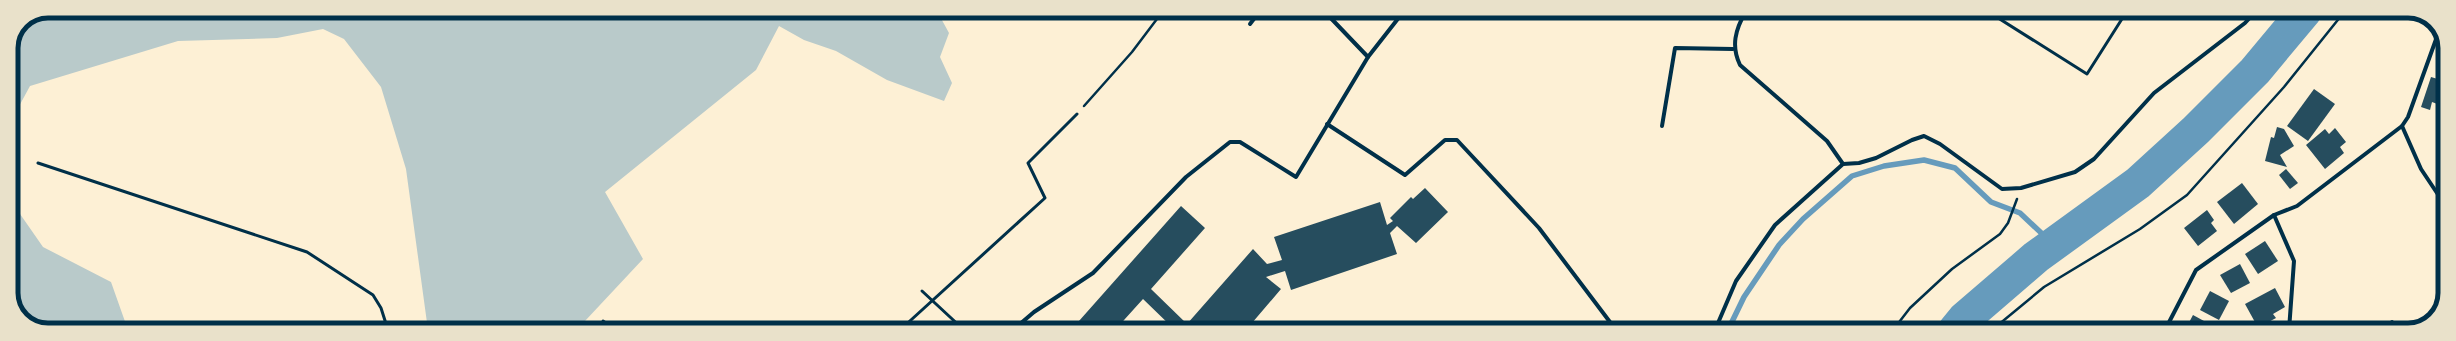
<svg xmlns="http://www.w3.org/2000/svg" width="2456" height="341" font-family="'Varela Round',sans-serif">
<rect width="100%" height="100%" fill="#fdf0d5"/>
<!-- green -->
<g fill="#b9caca">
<path d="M49,11h888l12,22 -9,24 12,26 -8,18 -57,-21 -51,-29 -32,-11 -25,-14 -23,44 -151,122 38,67 -58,62 -5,6 3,3h-155l-22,-161 -25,-82 -37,-48 -21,-10 -46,9 -99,3 -148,45 -19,35v-72l11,-27z"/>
<path d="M11,201l32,46 68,35 17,48h-84l-22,-11 -11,-22z"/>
</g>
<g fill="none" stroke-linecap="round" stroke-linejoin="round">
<!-- stream -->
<path stroke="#669bbc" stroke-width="5.5" d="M1728,330l16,-33 35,-52 24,-26 49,-43 32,-10 40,-6 31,8 36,34 29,11 33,31"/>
<!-- river -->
<path stroke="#669bbc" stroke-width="34" d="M1955,330l9,-11 72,-62 102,-74 58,-53 59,-59 50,-60"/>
</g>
<!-- building -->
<g fill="#264d5e">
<path d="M2431,77l10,3 -3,8 7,3 -5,14 -8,-3 -2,8 -9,-3z"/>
<path d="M2314,89l21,15 -27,37 -21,-15z"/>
<path d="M2277,127l7,2 10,17 -14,9 7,12 -22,-6 6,-24 3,1z"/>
<path d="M2335,128l11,14 -6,5 4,6 -19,16 -19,-24 19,-16 4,5z"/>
<path d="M2286,169l12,14 -8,6 -11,-14z"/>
<path d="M2242,183l16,21 -24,20 -17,-22z"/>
<path d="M1425,188l23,24 -32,31 -19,-17 -7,7 7,21 -106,36 -6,-19 -19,6 15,12 -35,41h-71l-32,-31 -28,31h-44l110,-124 24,22 -54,61 36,35 66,-75 14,15 15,-4 -8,-23 106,-35 7,23 6,-4 -3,-3 21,-21 2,2z"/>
<path d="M2207,210l7,10 -3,3 6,8 -19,15 -14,-18z"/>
<path d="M2265,241l13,20 -20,13 -13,-20z"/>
<path d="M2240,264l10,19 -19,10 -11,-18z"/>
<path d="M2275,288l10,19 -12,7 3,4 -13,7 -2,-4 -5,3 -11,-20z"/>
<path d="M2210,291l19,10 -10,19 -19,-10z"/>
<path d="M2193,315l22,12 -2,3h-28z"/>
</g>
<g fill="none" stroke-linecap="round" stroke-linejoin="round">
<!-- path -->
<g stroke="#003049" stroke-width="2.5">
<path d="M1084,106l48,-54 31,-41"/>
<path d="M1893,330l17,-22 42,-39 48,-35 8,-11 9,-24"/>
<path d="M1992,330l52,-43 96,-58 47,-34 97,-108 61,-76"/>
</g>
<!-- service -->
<g stroke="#003049" stroke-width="3">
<path d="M1987,11l100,63 40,-63"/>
<path d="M38,163l269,89 66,43 8,13 7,22"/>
<path d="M922,291l42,39"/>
<path d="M603,321l13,9"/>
<path d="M900,330l145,-132 -17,-35 49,-49"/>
<path d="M1595,330l14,-8"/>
</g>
<!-- minor -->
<g stroke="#003049" stroke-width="4">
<path d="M1324,11l44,46"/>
<path d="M1250,24l10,-13"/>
<path d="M1327,124l78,51 40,-35h12l82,88 77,102"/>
<path d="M1662,126l13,-78 58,1"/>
<path d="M2402,126l19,43 24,36"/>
<path d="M1843,164l16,-1 17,-5 36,-18 12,-4 16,8 62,45 19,-1 54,-16 19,-13 60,-66 91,-70 11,-12"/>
<path d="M2274,215l20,46 -5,69"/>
<path d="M2392,322l7,8"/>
<path d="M1013,330l21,-18 59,-39 93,-96 44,-35h10l56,35 72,-120 36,-46"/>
<path d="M1715,330l21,-49 39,-56 68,-61 -16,-23 -87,-76c-9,-19 -5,-35 6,-54"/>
<path d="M2165,330l31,-60 78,-55 23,-9 105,-80 6,-9 31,-86"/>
</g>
</g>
<!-- crop -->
<path d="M0 0H2456V341H0ZM48 18H2408A30 30 0 0 1 2438 48V293A30 30 0 0 1 2408 323H48A30 30 0 0 1 18 293V48A30 30 0 0 1 48 18Z" fill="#e9e1ca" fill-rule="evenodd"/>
<path fill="none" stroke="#003049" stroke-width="5" d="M48 18H2408A30 30 0 0 1 2438 48V293A30 30 0 0 1 2408 323H48A30 30 0 0 1 18 293V48A30 30 0 0 1 48 18Z"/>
</svg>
